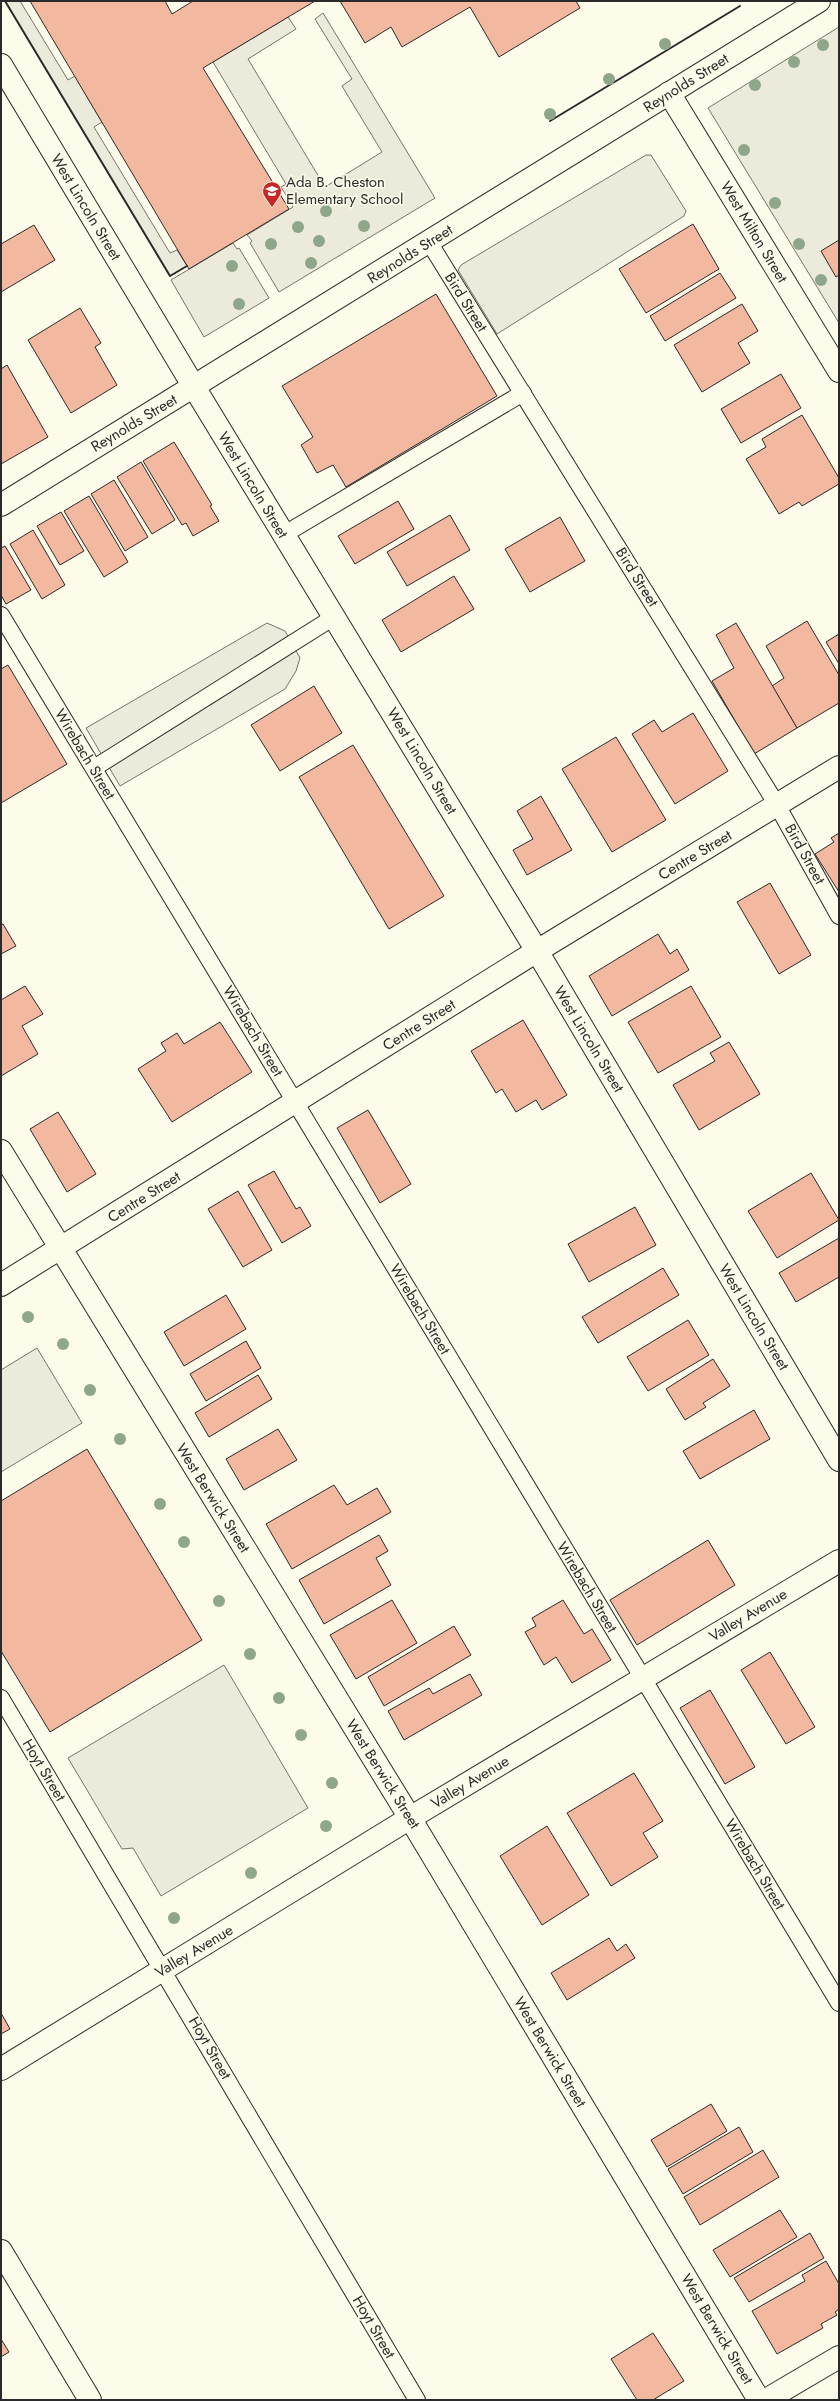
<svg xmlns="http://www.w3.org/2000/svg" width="840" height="2401" font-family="Jost,sans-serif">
<rect width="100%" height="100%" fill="#fdfbea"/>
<!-- green -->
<g fill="#ecebdb" stroke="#74746e">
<path d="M5,1h15l48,79 7,-4 27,46 -8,5 76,126 7,-3 10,16 -17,10z"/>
<path d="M323,13l112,185 -156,94 -29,-49 2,-2 -5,-6 46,-28 -12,-20 5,-3 -73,-122 75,-45 8,12 -48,30 77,128 57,-35 -40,-66 10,-7 -37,-60z"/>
<path d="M839,27v296l-131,-215z"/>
<path d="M233,243l4,6 2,-1 30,50 -65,39 -33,-57z"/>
</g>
<!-- parking -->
<g fill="#eceadb" stroke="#74746e">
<path d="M646,155h5l35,56 -2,5 -187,118 -39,-64 3,-5z"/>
<path d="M267,623l18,8 15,27 -4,13 -11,18 -165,97 -34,-58z"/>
<path d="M37,1348l45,75 -81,49v-102z"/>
<path d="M224,1665l84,143 -147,88 -28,-48 -11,1 -54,-91z"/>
</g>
<!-- building -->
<g fill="#f2b8a0" stroke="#2b2b2b">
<path d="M30,1h135l7,13 21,-13h122l-112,67 86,141 -100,60z"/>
<path d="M340,1h236l4,7 -81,49 -29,-50 -68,40 -11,-20 -26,16z"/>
<path d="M693,224l26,45 -73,44 -27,-44z"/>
<path d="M34,225l21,35 -54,32v-48z"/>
<path d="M839,240v35l-3,2 -15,-26z"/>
<path d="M720,273l16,25 -71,43 -15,-25z"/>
<path d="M436,294l61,102 -151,91 -13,-22 -16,8 -16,-28 12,-8 -31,-51z"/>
<path d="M742,304l16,27 -20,12 12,20 -48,29 -28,-47z"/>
<path d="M80,308l21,35 -6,4 22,38 -46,28 -43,-73z"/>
<path d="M7,365l41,72 -47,27v-95z"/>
<path d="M781,374l20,34 -60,35 -20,-34z"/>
<path d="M802,415l37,63v6l-37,22 -3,-4 -20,12 -33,-55 20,-12 -4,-8z"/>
<path d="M174,442l38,63 -2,1 9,15 -26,15 -7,-13 -4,2 -39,-64z"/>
<path d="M141,462l34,58 -23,14 -35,-57z"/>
<path d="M114,480l34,57 -23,14 -34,-57z"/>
<path d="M89,496l39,66 -24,15 -40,-66z"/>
<path d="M398,501l16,28 -59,35 -17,-28z"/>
<path d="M61,512l23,39 -24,14 -23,-39z"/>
<path d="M450,515l20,35 -63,36 -20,-34z"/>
<path d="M560,517l25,44 -55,31 -25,-43z"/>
<path d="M33,530l32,55 -23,14 -32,-55z"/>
<path d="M5,546l26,44 -25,14 -5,-9v-47z"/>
<path d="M454,576l20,33 -73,43 -19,-32z"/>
<path d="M807,621l32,54v28l-42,25 -25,-42 12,-8 -18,-32z"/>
<path d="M736,623l61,105 -43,26 -42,-73 22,-13 -18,-33z"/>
<path d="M839,634v30l-13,-22z"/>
<path d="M8,665l59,99 -66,39v-134z"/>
<path d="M314,686l28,47 -62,38 -29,-46z"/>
<path d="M693,713l35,58 -53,33 -43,-70 22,-14 8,12z"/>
<path d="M616,737l50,83 -54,32 -50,-83z"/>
<path d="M353,745l91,151 -55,33 -90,-152z"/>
<path d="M541,796l31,54 -45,25 -14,-25 20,-11 -16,-28z"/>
<path d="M839,833v59l-24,-38 19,-12 -3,-4z"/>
<path d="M770,883l41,72 -32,19 -42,-72z"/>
<path d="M3,924l13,22 -15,8v-29z"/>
<path d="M658,934l12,20 7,-5 12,21 -77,46 -23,-40z"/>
<path d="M25,986l18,28 -21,12 16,28 -37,22v-76z"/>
<path d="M691,986l30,51 -63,36 -30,-51z"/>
<path d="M523,1020l44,75 -25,15 -6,-10 -20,12 -14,-23 -6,4 -25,-42z"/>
<path d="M220,1022l32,50 -80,50 -34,-53 28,-18 -5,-8 16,-10 7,11z"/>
<path d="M729,1042l31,52 -61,36 -26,-45 42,-24 -5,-8z"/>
<path d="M368,1110l43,74 -31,19 -43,-75z"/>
<path d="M58,1112l38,62 -29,18 -37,-63z"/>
<path d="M274,1171l22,38 4,-2 11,19 -29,17 -34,-58z"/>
<path d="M811,1173l28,47 -62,38 -29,-47z"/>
<path d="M238,1191l34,59 -29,17 -35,-58z"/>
<path d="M635,1207l21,38 -67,37 -21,-38z"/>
<path d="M839,1238v39l-43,25 -17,-29z"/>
<path d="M663,1268l16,27 -81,48 -16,-26z"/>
<path d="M226,1295l20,34 -62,37 -20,-34z"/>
<path d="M688,1320l21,35 -61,36 -21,-34z"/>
<path d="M246,1341l15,27 -55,33 -16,-27z"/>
<path d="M713,1359l17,27 -27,17 3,4 -21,13 -19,-31z"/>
<path d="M258,1375l14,24 -63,38 -14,-24z"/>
<path d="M754,1410l16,29 -70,40 -17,-28z"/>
<path d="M278,1429l19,31 -53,30 -18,-31z"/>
<path d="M87,1449l115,191 -152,92 -49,-81v-150z"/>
<path d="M334,1485l13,20 30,-17 14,24 -99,57 -26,-45z"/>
<path d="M379,1535l9,16 -12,7 15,27 -67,39 -25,-44z"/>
<path d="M708,1540l27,45 -98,60 -27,-45z"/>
<path d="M392,1600l25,43 -61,36 -26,-44z"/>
<path d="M563,1600l21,34 8,-5 19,31 -39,23 -16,-26 -12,8 -19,-33 11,-6 -4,-8z"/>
<path d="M454,1626l17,29 -87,51 -16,-29z"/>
<path d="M770,1652l45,75 -29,17 -45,-74z"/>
<path d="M470,1674l12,21 -78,45 -16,-29 41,-23 4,6z"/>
<path d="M710,1690l45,77 -30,17 -45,-76z"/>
<path d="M634,1773l29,48 -20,12 15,24 -47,29 -44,-73z"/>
<path d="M547,1826l42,69 -47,30 -42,-69z"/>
<path d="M609,1938l8,13 9,-7 9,14 -68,42 -16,-27z"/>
<path d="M1,2013l9,16 -9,5z"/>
<path d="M711,2104l16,27 -60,36 -16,-27z"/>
<path d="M739,2127l14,25 -70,42 -15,-25z"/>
<path d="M763,2150l16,27 -79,48 -16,-28z"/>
<path d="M780,2210l17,27 -67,40 -17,-27z"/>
<path d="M810,2233l14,25 -75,44 -15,-24z"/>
<path d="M826,2261l13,23v25l-4,3 2,3 -16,9 2,4 -46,26 -25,-43 53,-30 -3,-6z"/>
<path d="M653,2333l31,48 -31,19h-16l-26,-41z"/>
<path d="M1,2339l8,13 -8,5z"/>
</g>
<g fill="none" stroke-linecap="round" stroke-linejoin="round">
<!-- service casing -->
<g stroke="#2b2b2b" stroke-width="18">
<g id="service">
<path d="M429,242l348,563 62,111"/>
<path d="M283,535l240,-142"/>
<path d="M1,615l838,1388"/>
<path d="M94,768l240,-151"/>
<path d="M1,1698l416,702"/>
</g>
</g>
<!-- minor casing -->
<g stroke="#2b2b2b" stroke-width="24">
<g id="minor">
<path d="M1,65l193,322 343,564 302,509"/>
<path d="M669,93l170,278"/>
<path d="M1,505l818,-504"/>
<path d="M1,1151l409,667 349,582"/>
<path d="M1,1285l536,-334 302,-184"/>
<path d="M1,2069l409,-251 429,-257"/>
<path d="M1,2251l89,149"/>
<path d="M766,2400l73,-43"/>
</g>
</g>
<!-- service -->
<use href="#service" stroke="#fdfbea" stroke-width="16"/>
<!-- minor -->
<use href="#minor" stroke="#fdfbea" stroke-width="22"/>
<!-- wall -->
<g stroke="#2b2b2b" stroke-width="2">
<path d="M5,1l165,275 17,-10"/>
<path d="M550,121l190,-115"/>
</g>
</g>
<!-- trees -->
<g fill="#8ea78a">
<circle cx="665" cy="44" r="6"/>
<circle cx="823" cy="45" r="6"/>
<circle cx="794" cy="62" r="6"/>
<circle cx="609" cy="79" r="6"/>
<circle cx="755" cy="85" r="6"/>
<circle cx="550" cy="114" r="6"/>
<circle cx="744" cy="150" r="6"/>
<circle cx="775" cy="203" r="6"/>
<circle cx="326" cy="211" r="6"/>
<circle cx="364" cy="226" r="6"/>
<circle cx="298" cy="227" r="6"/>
<circle cx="319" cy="241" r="6"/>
<circle cx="271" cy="244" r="6"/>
<circle cx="799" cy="244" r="6"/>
<circle cx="311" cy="263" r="6"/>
<circle cx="232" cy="266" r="6"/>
<circle cx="821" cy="280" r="6"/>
<circle cx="239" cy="304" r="6"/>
<circle cx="28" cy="1317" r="6"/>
<circle cx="63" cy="1344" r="6"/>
<circle cx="90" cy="1390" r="6"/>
<circle cx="120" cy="1439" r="6"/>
<circle cx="160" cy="1504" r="6"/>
<circle cx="184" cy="1542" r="6"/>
<circle cx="219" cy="1601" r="6"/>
<circle cx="250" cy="1654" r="6"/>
<circle cx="279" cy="1698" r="6"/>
<circle cx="301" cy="1735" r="6"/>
<circle cx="332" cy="1783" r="6"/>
<circle cx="326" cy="1826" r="6"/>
<circle cx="251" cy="1873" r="6"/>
<circle cx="174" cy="1918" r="6"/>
</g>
<!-- icons -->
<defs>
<g id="school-pin" transform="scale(1)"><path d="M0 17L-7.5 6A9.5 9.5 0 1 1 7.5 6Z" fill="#c62828" stroke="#fdfbea"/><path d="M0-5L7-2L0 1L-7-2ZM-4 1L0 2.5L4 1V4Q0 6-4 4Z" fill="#fff"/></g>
</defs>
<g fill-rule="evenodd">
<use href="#school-pin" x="272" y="191"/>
</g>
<g text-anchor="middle" stroke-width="3" stroke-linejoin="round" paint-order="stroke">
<!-- street labels -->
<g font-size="15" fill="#2b2b2b" stroke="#fdfbea">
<text transform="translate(686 83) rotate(-32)" y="5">Reynolds Street</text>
<text transform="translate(86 207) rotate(59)" y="5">West Lincoln Street</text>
<text transform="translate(754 232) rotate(59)" y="5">West Milton Street</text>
<text transform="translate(410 254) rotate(-32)" y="5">Reynolds Street</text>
<text transform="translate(466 302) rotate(58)" y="5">Bird Street</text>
<text transform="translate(134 423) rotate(-31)" y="5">Reynolds Street</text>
<text transform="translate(253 485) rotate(59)" y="5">West Lincoln Street</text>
<text transform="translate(637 577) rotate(58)" y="5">Bird Street</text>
<text transform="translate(85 754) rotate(59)" y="5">Wirebach Street</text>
<text transform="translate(422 761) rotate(59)" y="5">West Lincoln Street</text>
<text transform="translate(805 854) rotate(61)" y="5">Bird Street</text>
<text transform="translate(695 855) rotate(-31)" y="5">Centre Street</text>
<text transform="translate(419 1025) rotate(-32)" y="5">Centre Street</text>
<text transform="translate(253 1031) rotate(59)" y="5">Wirebach Street</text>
<text transform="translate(589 1039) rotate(59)" y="5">West Lincoln Street</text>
<text transform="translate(144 1197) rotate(-32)" y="5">Centre Street</text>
<text transform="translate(420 1309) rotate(59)" y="5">Wirebach Street</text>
<text transform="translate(754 1317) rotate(59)" y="5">West Lincoln Street</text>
<text transform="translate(213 1498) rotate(58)" y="5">West Berwick Street</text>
<text transform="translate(587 1587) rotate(59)" y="5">Wirebach Street</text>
<text transform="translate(748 1615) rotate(-31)" y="5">Valley Avenue</text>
<text transform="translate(44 1770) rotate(59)" y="5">Hoyt Street</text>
<text transform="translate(383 1774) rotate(58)" y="5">West Berwick Street</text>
<text transform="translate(470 1782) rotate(-31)" y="5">Valley Avenue</text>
<text transform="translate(755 1864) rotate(59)" y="5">Wirebach Street</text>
<text transform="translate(194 1951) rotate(-31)" y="5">Valley Avenue</text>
<text transform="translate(210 2048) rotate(60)" y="5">Hoyt Street</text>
<text transform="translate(550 2052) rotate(59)" y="5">West Berwick Street</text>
<text transform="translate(374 2327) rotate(60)" y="5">Hoyt Street</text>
<text transform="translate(717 2329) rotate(59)" y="5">West Berwick Street</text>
</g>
<!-- poi labels -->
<g font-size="15" fill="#2b2b2b" stroke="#fdfbea" text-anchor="start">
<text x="286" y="187">Ada B. Cheston<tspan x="286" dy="17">Elementary School</tspan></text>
</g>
</g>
<!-- border -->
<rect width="840" height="2401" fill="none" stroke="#2b2b2b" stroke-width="4"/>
</svg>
